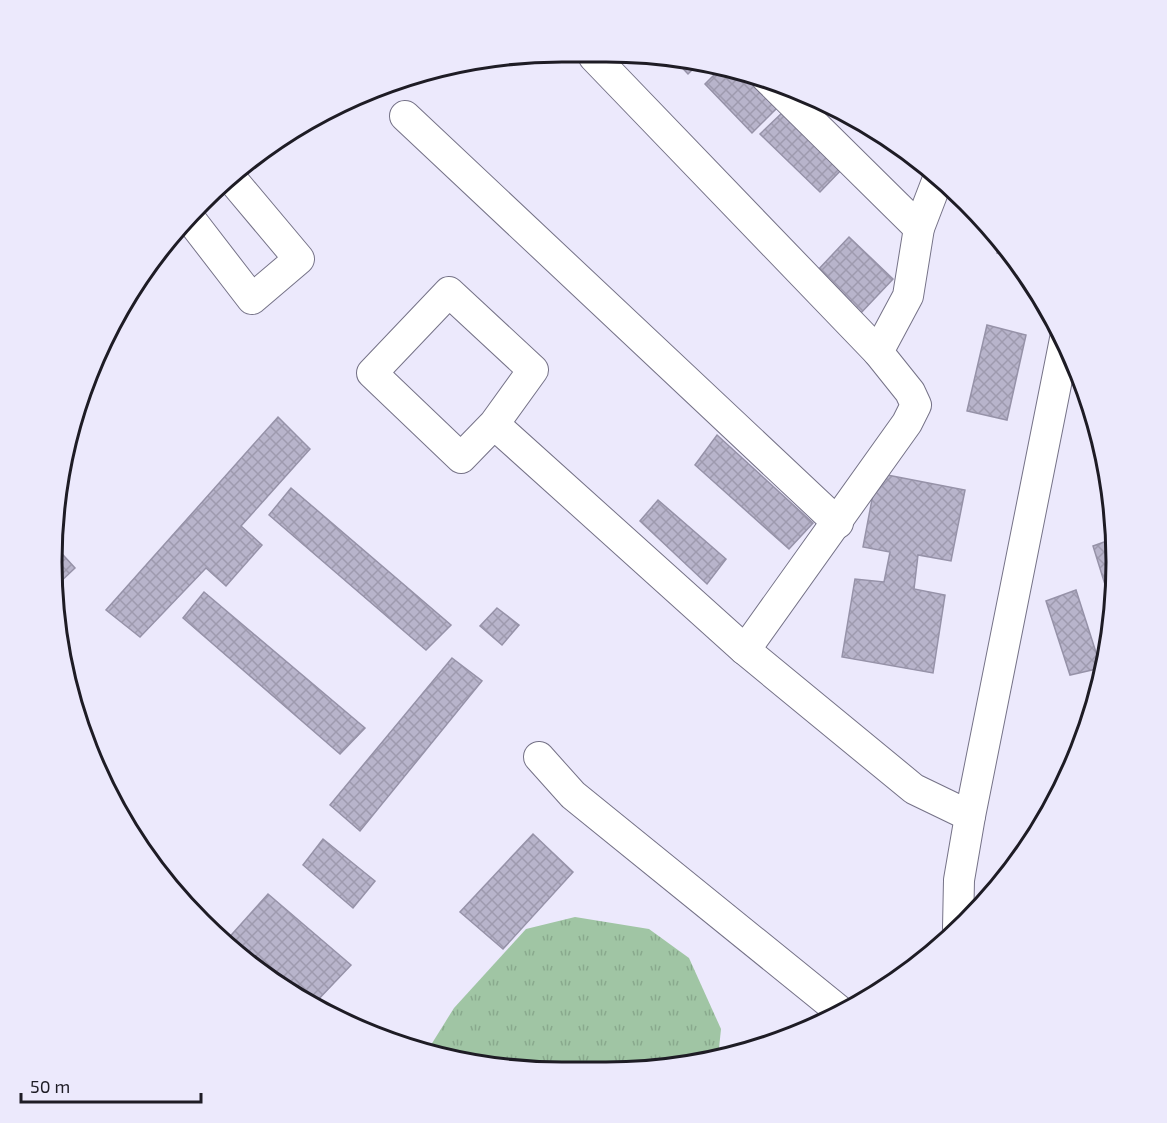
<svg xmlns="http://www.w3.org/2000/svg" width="1167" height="1123" font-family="'Exo 2',sans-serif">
<defs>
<pattern id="park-tufts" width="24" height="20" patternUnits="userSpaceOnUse" patternTransform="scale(1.5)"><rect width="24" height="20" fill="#a0c5a4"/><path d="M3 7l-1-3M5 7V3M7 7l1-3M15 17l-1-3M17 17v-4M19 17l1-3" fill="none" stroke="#89a98d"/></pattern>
<pattern id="building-cross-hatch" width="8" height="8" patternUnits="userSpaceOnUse" patternTransform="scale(1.5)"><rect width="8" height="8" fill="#b8b4cb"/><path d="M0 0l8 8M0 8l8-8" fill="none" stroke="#9e9aae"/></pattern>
</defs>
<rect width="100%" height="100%" fill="#ece9fc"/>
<!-- park -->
<path fill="url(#park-tufts)" d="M575,917l74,12 40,29 32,71 -3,29 -79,13h-111l-102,-18 28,-45 72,-79z"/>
<!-- building -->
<g fill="url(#building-cross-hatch)" stroke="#9692a8" stroke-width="1.5">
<path d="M670,55h2l28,7 -12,12z"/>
<path d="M722,67l29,7 30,30 -29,29 -47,-49z"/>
<path d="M784,111l59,57 -23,24 -60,-58z"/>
<path d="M849,237l44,42 -33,35 -43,-43z"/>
<path d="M1001,241l9,9 6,10 -19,-7z"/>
<path d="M987,325l39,10 -19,85 -40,-9z"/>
<path d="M278,417l32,32 -69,77 21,19 -36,41 -20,-18 -66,69 -34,-27z"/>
<path d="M717,435l96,88 -24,26 -94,-84z"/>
<path d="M877,473l88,17 -14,71 -33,-6 -4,34 31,6 -12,78 -91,-16 13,-78 29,3 6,-30 -27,-5z"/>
<path d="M291,488l160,137 -25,25 -157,-135z"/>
<path d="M658,500l68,59 -19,25 -67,-63z"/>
<path d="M1115,538l-3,69 -19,-61z"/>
<path d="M54,545l21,23 -19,18 -3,-4z"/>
<path d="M1076,590l25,78 -31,7 -24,-74z"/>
<path d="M204,592l161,136 -25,26 -157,-136z"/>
<path d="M497,608l22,17 -17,20 -22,-19z"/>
<path d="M452,658l30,23 -122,150 -30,-26z"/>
<path d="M533,834l40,38 -70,77 -43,-37z"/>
<path d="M323,839l52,42 -22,27 -50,-43z"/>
<path d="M268,894l83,71 -38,40 -63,-39 -25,-24z"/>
</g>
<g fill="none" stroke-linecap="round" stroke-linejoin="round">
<!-- minor casing -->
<g stroke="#757287" stroke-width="32">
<g id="minor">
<path d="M594,57l284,295 32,40 6,13 -9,18 -162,227"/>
<path d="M766,77l153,151"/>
<path d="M405,116l433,407"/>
<path d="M188,216l64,83 47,-40 -68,-81"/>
<path d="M878,352l30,-56 11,-68 20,-52"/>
<path d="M494,424l39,-54 -84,-78 -77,81 89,85 33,-34 251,226 169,139 56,27"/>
<path d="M539,757l34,38 269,218"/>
<path d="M958,928l1,-48 11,-64 95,-477"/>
</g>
</g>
<!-- minor -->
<use href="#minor" stroke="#fff" stroke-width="30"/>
</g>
<!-- crop -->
<path d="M0 0H1167V1123H0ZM562 62H606A500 500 0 0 1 1106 562V562A500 500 0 0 1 606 1062H562A500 500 0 0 1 62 562V562A500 500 0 0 1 562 62Z" fill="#ece9fc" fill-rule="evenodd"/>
<path fill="none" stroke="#1e1c25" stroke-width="3" d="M562 62H606A500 500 0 0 1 1106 562V562A500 500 0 0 1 606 1062H562A500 500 0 0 1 62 562V562A500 500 0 0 1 562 62Z"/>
<!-- scale -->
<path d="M21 1093v9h180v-9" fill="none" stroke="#1e1c25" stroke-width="3"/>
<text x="30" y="1093" font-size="18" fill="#1e1c25" stroke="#ece9fc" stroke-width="4.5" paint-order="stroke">50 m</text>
</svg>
